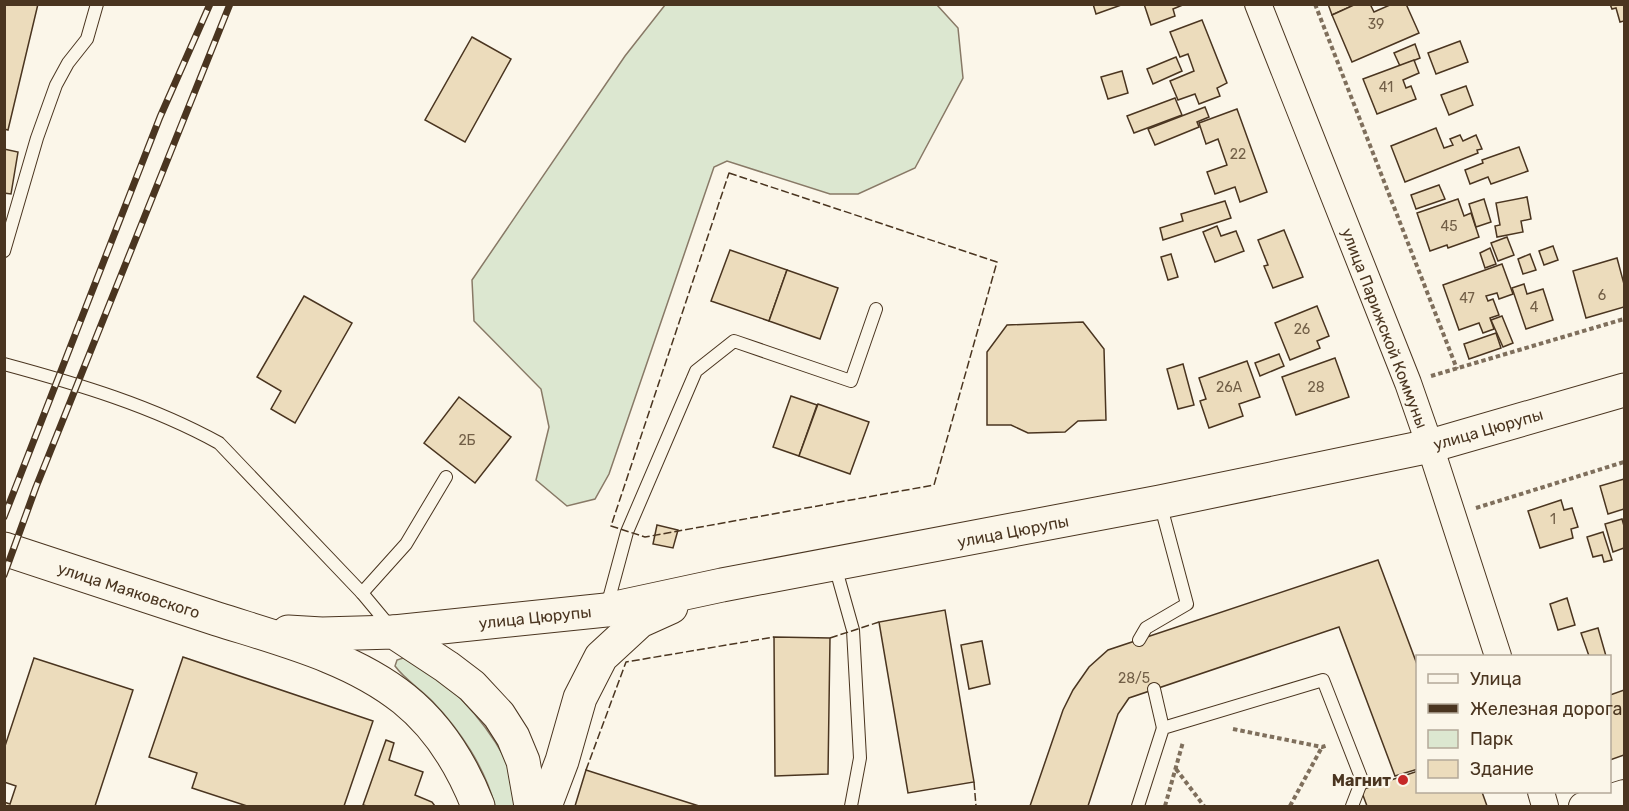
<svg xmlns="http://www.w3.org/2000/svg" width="1629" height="811" font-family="Rubik,sans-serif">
<rect width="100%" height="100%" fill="#fbf6e9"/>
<!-- green -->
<g fill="#dce7d0" stroke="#887966" stroke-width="1.5">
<path d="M665,5h272l21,23 5,50 -48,90 -57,26h-28l-103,-33 -13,6 -105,307 -14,25 -28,7 -31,-26 13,-53 -8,-38 -67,-68 -2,-41 153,-224z"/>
<path d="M403,658c39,13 82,63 101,99 8,16 11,33 14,49h-23c-10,-38 -35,-76 -62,-104 -12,-13 -28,-22 -38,-36l2,-6z"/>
</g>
<!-- building -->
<g fill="#ecdcbc" stroke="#4a3520" stroke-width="1.5">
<path d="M4,4h34l-30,126 -4,-1z"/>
<path d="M1093,4h31l-28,10z"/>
<path d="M1144,4h41l-12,5 2,7 -24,9z"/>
<path d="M1328,4h23l1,2 -20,9z"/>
<path d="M1356,4h14l4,8 18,-8h14l13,29 -67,29 -20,-47z"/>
<path d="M1610,4h14v17l-4,1 -4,-14 -4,1z"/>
<path d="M1202,20l25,63 -10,5 3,8 -21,8 -4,-10 -17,6 -8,-19 24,-10 -6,-17 -8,3 -10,-25z"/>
<path d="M472,37l39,22 -46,83 -40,-22z"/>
<path d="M1460,41l8,21 -32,12 -8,-21z"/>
<path d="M1415,44l5,14 -20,8 -6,-13z"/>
<path d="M1176,57l6,14 -29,13 -6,-15z"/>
<path d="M1414,60l5,13 -16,7 3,8 5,-2 5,13 -39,15 -14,-35z"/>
<path d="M1122,71l6,22 -20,6 -7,-22z"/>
<path d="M1466,86l7,19 -24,10 -8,-20z"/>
<path d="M1175,98l7,17 -48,18 -7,-17z"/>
<path d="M1205,107l4,10 -12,5 2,5 -44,18 -7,-16z"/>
<path d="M1237,109l30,83 -27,10 -5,-15 -20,7 -8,-22 20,-7 -9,-26 -12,5 -7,-21z"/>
<path d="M1436,128l8,20 9,-3 -3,-6 10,-4 3,6 13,-6 6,14 -5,1 1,3 -73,29 -14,-36z"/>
<path d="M1519,147l9,24 -37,13 -3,-7 -18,7 -5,-14 18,-7 -1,-3z"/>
<path d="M4,149l14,3 -7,42 -7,-1z"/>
<path d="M1439,185l6,14 -29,10 -5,-14z"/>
<path d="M1527,197l4,22 -10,2 2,11 -26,5 -2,-11 5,-1 -4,-22z"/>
<path d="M1458,199l6,17 7,-3 8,24 -31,11 -1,-3 -17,6 -13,-38z"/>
<path d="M1484,199l7,23 -15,5 -7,-23z"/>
<path d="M1225,201l6,17 -68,22 -3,-12 23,-7 -2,-7z"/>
<path d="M1217,226l4,10 15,-5 8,20 -29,11 -12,-30z"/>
<path d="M1284,230l19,47 -30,11 -9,-22 4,-1 -10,-25z"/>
<path d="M1507,237l7,18 -16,6 -7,-18z"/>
<path d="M1553,246l5,14 -14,5 -5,-14z"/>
<path d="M1490,248l6,16 -11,4 -5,-15z"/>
<path d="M730,250l57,20 -18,51 -58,-20z"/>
<path d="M1171,254l7,23 -10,3 -7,-23z"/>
<path d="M1530,254l6,16 -13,4 -5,-15z"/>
<path d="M1617,258l7,26v23l-38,11 -13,-47z"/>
<path d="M1502,264l11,30 -14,5 -2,-6 -11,3 2,5 5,-2 6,16 -9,3 4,11 -11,4 -4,-10 -20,7 -16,-45z"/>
<path d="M787,270l51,18 -18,51 -51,-18z"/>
<path d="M1524,284l3,10 16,-5 10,31 -27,9 -14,-41z"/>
<path d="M304,296l48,27 -57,100 -24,-14 10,-18 -24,-14z"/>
<path d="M1317,306l12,30 -12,5 3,7 -30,12 -15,-37z"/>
<path d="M1502,316l11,27 -10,4 -12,-27z"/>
<path d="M1083,322l21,27 2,71 -28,1 -13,11 -37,1 -17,-8h-24v-73l20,-27z"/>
<path d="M1496,333l5,15 -32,11 -5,-15z"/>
<path d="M1279,354l5,12 -24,10 -5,-13z"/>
<path d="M1335,358l14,39 -53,18 -14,-38z"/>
<path d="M1247,361l13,36 -21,7 4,12 -34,12 -9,-27 6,-2 -7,-21z"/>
<path d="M1183,364l11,41 -16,4 -11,-40z"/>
<path d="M791,396l26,9 -18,51 -26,-9z"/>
<path d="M459,397l52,40 -36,46 -51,-40z"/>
<path d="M818,404l51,18 -19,52 -51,-18z"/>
<path d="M1624,479v30l-16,5 -8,-28z"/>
<path d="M1561,500l3,10 8,-2 6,19 -7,2 2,9 -33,10 -12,-37z"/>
<path d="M1622,519l2,7v22l-11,4 -8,-28z"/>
<path d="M657,525l21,5 -5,18 -20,-4z"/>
<path d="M1603,532l9,28 -8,2 -2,-7 -9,2 -6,-20z"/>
<path d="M1378,560l40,107v102l-23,7 -56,-149 -210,71 -11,16 -30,92h-58l33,-96 10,-20 16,-23 19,-17z"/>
<path d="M1567,598l8,27 -17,5 -8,-26z"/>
<path d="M945,610l29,172 -66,11 -29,-171z"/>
<path d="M1598,628l8,28h-17l-8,-23z"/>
<path d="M774,637l56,1 -2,136 -53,2z"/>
<path d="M982,641l8,43 -21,5 -8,-44z"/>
<path d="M183,657l190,64 -29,85h-97l-55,-18 5,-15 -48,-16z"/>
<path d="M34,658l99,32 -38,116h-91v-4l6,2 6,-18 -12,-4v-33z"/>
<path d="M1624,690v65l-14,5v-65z"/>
<path d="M386,740l8,3 -5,17 34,12 -8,23 17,7 3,4h-68l-4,-1z"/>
<path d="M586,770l31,10 82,26h-124z"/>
<path d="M1418,771v21h64l5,14h-120l-6,-16z"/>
</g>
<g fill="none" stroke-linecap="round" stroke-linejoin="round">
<!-- lane casing -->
<g stroke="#4a3520" stroke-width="14">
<g id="lane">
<path d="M4,251l33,-113 19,-53 12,-22 19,-24 10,-35"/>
<path d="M4,364c74,20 148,42 215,79l143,150 30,36"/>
<path d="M835,566l18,64 7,128 -9,48"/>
<path d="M362,593l44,-49 40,-67"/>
<path d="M607,606l20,-74 69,-161 38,-30 117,40 25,-72"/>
<path d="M1139,640l7,-12 41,-24 -27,-101"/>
<path d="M1154,689l9,39"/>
<path d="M1138,806l25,-78 160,-48 39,100 -10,26"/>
</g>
</g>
<!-- street casing -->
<g stroke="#4a3520" stroke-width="28">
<g id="street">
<path d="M1258,4l150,379 22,63 68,210"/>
<path d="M1541,792l4,14"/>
<path d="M1582,806l42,-13"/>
</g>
</g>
<!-- secondary casing -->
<g stroke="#4a3520" stroke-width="35">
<g id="secondary">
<path d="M394,632l212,-22 116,-25 438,-83 270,-56 194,-56"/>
<path d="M545,806l17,-45 18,-63 21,-41 39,-36 31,-14"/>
</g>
</g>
<!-- primary casing -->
<g stroke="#4a3520" stroke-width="35">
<g id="primary">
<path d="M4,549c71,23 142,46 213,70 63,20 135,38 187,80 36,29 58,66 74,107"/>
<path d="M288,632l34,2 72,-2 53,35 25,19 27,29 14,22 10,24 8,45"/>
</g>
</g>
<!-- path -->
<g stroke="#7f6f5c" stroke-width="4" stroke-dasharray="4.5 3" stroke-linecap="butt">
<path d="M1315,4l142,365"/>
<path d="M1431,376l193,-57"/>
<path d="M1476,508l148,-46"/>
<path d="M1233,729l89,18 6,-2"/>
<path d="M1176,769l28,37"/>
<path d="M1165,806l18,-64"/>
<path d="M1290,806l32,-59"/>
</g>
<!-- lane -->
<use href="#lane" stroke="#fbf6e9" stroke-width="12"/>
<!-- street -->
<use href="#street" stroke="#fbf6e9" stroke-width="26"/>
<!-- secondary -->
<use href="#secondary" stroke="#fbf6e9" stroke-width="33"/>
<!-- primary -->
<use href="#primary" stroke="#fbf6e9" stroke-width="33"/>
<!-- rail casing -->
<g stroke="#4a3520" stroke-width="7">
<g id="rail">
<path d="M4,517l156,-400 50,-113"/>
<path d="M4,575l32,-88 194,-483"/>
</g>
</g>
<!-- rail -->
<use href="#rail" stroke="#fbf6e9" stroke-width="4.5" stroke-dasharray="14" stroke-linecap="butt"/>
<!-- fence -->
<g stroke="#4a3520" stroke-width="1.5" stroke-dasharray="8 3" stroke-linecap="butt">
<path d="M729,173l268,89 -63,223 -289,52 -34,-11z"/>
<path d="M830,638l49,-16"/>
<path d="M586,770l40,-108 148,-25"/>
<path d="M974,782l2,24"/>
</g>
</g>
<!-- markers -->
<circle fill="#c62828" stroke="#fbf6e9" stroke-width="2" cx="1403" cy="780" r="6"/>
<g text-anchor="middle" stroke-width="4.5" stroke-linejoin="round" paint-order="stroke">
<!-- number labels -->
<g font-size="14" fill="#725f47">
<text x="1376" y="29">39</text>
<text x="1386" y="92">41</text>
<text x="1238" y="159">22</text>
<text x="1449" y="231">45</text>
<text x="1602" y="300">6</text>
<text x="1467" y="303">47</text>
<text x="1534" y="312">4</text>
<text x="1302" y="334">26</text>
<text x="1229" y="392">26А</text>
<text x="1316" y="392">28</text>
<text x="467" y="445">2Б</text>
<text x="1553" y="524">1</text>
<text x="1134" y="683">28/5</text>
</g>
<!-- street labels -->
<g font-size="16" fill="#4a3520" stroke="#fbf6e9">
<text transform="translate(1385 328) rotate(69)" y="6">улица Парижской Коммуны</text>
<text transform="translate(1488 429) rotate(-16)" y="6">улица Цюрупы</text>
<text transform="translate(1013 531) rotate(-11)" y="6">улица Цюрупы</text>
<text transform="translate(129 590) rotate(18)" y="6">улица Маяковского</text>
<text transform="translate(535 617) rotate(-6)" y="6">улица Цюрупы</text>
</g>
<!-- poi labels -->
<g font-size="16" font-weight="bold" fill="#4a3520" stroke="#fbf6e9" text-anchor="end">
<text x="1391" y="786">Магнит</text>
</g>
</g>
<!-- border -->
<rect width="1629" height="811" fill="none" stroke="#4a3520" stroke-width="12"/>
<!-- legend -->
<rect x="1416" y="655" width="195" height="138" fill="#fbf6e9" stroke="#b4a999" stroke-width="1.5"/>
<rect x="1428" y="674" width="30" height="9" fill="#fbf6e9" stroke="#b4a999" stroke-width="1.5"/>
<text x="1470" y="685" font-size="18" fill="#4a3520">Улица</text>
<rect x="1428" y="704" width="30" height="9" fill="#4a3520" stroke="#b4a999" stroke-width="1.5"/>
<text x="1470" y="715" font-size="18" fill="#4a3520">Железная дорога</text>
<rect x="1428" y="730" width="30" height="18" fill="#dce7d0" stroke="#b4a999" stroke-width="1.5"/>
<text x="1470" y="745" font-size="18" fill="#4a3520">Парк</text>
<rect x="1428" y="760" width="30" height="18" fill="#ecdcbc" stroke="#b4a999" stroke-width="1.5"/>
<text x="1470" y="775" font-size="18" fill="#4a3520">Здание</text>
</svg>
